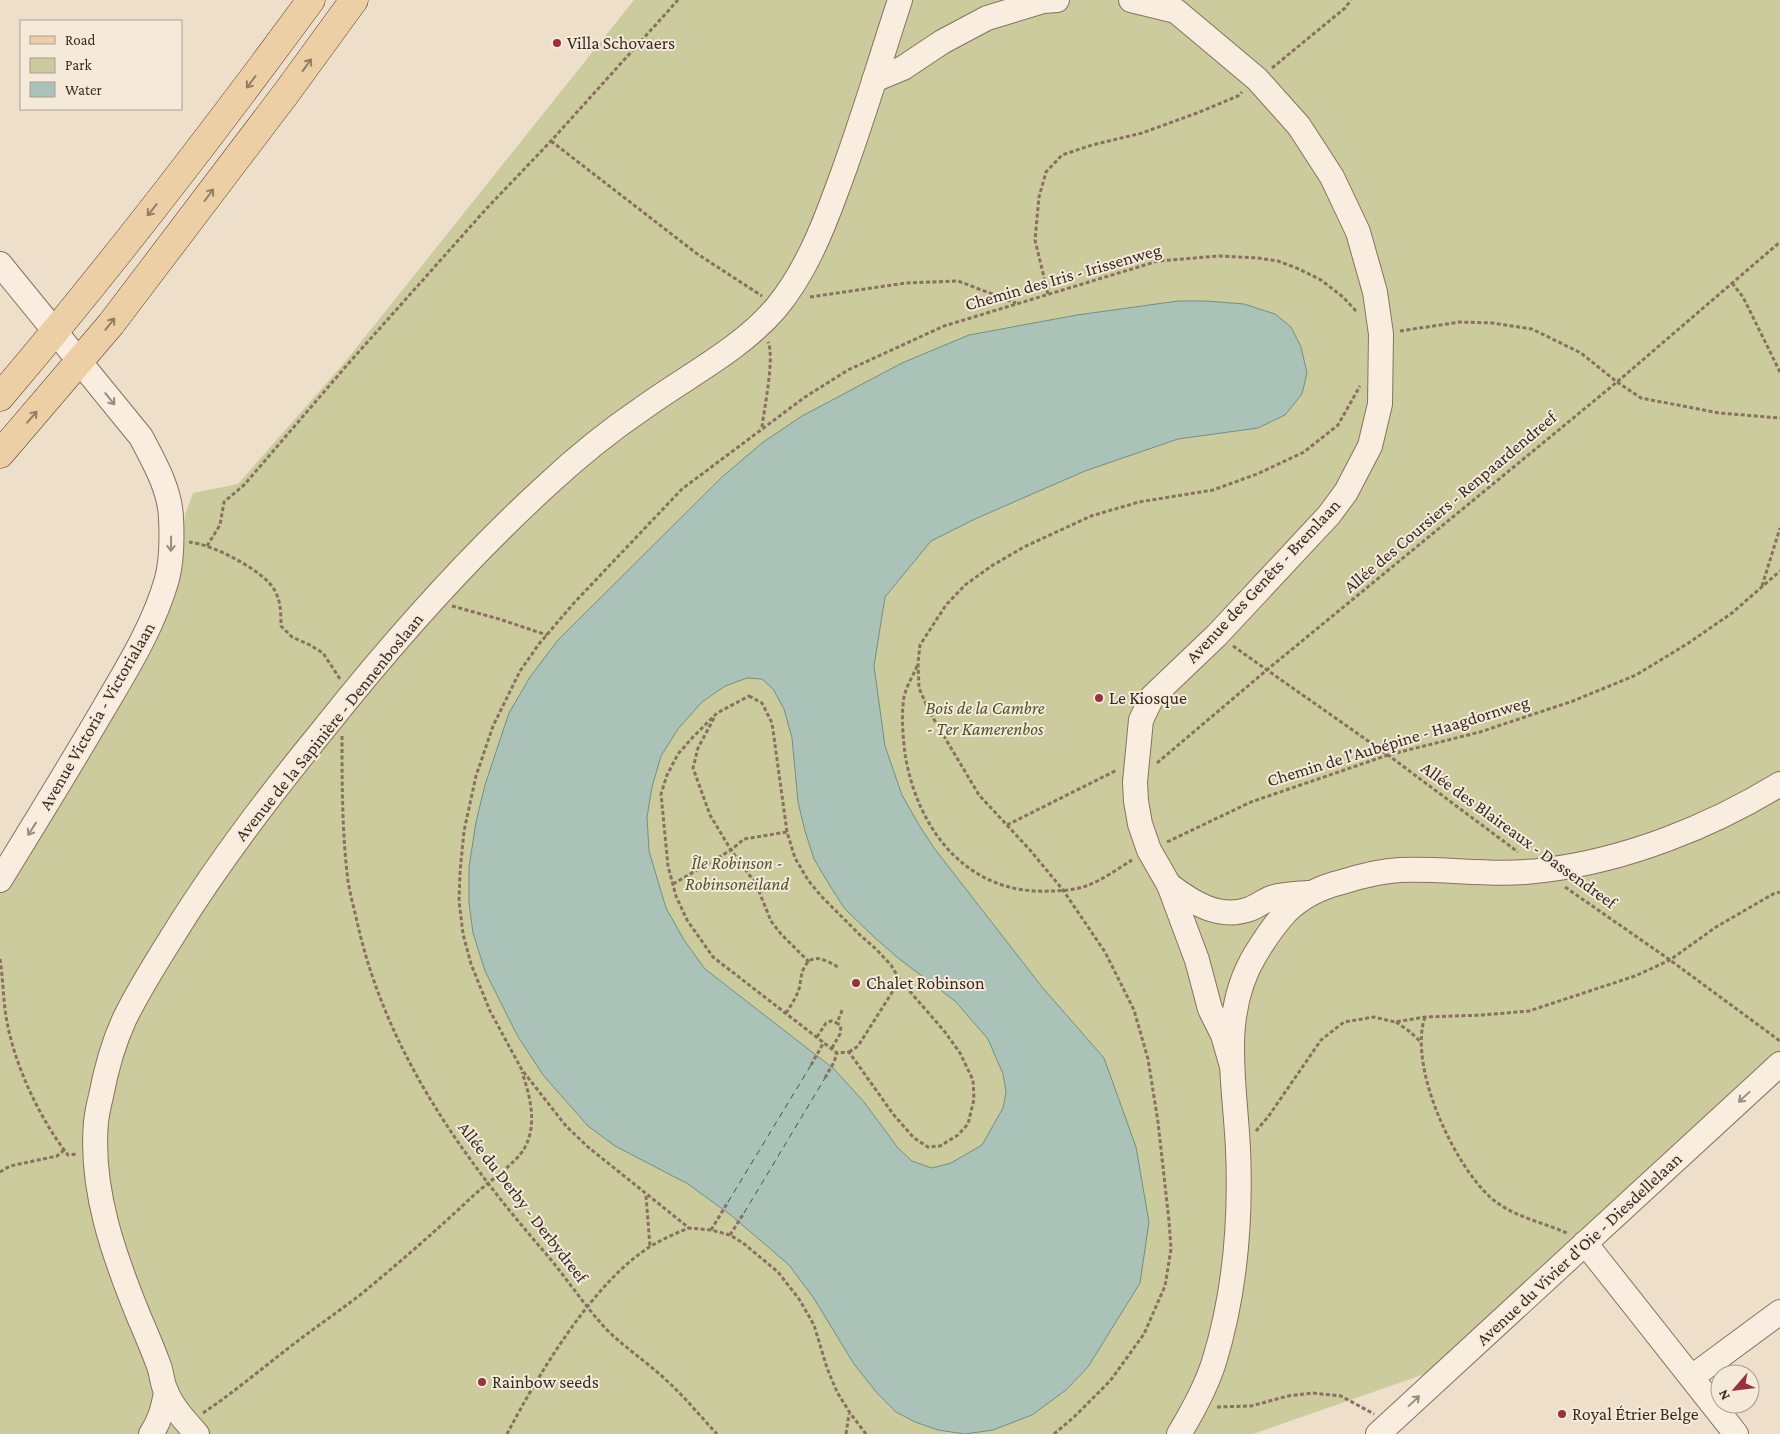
<svg xmlns="http://www.w3.org/2000/svg" width="1780" height="1434" font-family="'Crimson Pro',serif">
<rect width="100%" height="100%" fill="#eddfca"/>
<!-- green -->
<path fill="#cbcb9e" d="M634,0h1146v1053l-338,315 -189,66h-1253v-545l176,-309 9,-65 8,-22 45,-9 107,-122z"/>
<!-- water -->
<path fill="#abc2b8" stroke="#719085" fill-rule="evenodd" d="M1178,301h28l38,3 31,10 16,13 10,20 6,26 -5,21 -17,21 -27,13 -80,11 -93,32 -110,48 -44,22 -46,56 -11,69 11,80 17,49 17,30 15,23 108,139 62,71 32,89 13,75 -9,61 -52,84 -22,23 -34,25 -39,15 -28,4 -27,-4 -23,-8 -19,-10 -19,-19 -23,-29 -41,-67 -24,-32 -57,-49 -44,-32 -73,-38 -27,-20 -45,-51 -26,-40 -32,-64 -12,-38 -4,-30v-36l7,-45 9,-37 24,-72 21,-36 28,-37 164,-163 40,-34 40,-27 100,-53 67,-28 108,-20zM747,678l15,1 11,10 11,20 8,29 6,64 7,29 9,28 16,27 15,23 29,28 24,21 57,43 33,38 15,35 3,18 -3,16 -21,37 -31,18 -19,5 -20,-7 -14,-13 -34,-46 -30,-33 -129,-100 -21,-29 -18,-32 -17,-57 -2,-34 5,-30 9,-31 17,-27 24,-27 23,-16z"/>
<g fill="none" stroke-linecap="round" stroke-linejoin="round">
<!-- ferry -->
<g stroke="#325952" stroke-width="1" stroke-dasharray="6 5" stroke-linecap="butt">
<path d="M728,1202l83,-137"/>
<path d="M744,1213l81,-135"/>
</g>
<!-- minor casing -->
<g stroke="#89715f" stroke-width="26">
<g id="minor">
<path d="M1131,0l45,11 81,68 42,47 33,51 26,55 17,60 6,42 -1,70 -10,42 -24,46 -17,23 -112,120 -65,62 -11,23 -6,62 1,19 4,23 9,26 20,35 28,75 13,49 13,26 8,28"/>
<path d="M874,80l29,-12 39,-26 45,-24 56,-17 14,-1"/>
<path d="M0,264l141,173c13,25 29,52 30,81 1,20 1,42 -4,61 -13,46 -39,88 -63,129 -34,58 -69,115 -104,172"/>
<path d="M1169,885c24,18 50,35 81,24 7,-3 14,-8 21,-11 11,-4 26,-4 38,-5"/>
<path d="M1585,1243l151,191"/>
<path d="M1692,1377l88,-65"/>
<path d="M151,1434c9,-13 12,-26 15,-41"/>
<path d="M197,1434c-11,-12 -25,-27 -31,-43 -4,-7 -4,-17 -7,-25 -6,-16 -13,-33 -20,-49 -25,-61 -49,-128 -43,-195 1,-9 3,-18 5,-26 5,-26 12,-52 23,-76 14,-29 31,-56 48,-83 45,-73 96,-140 150,-206 69,-87 143,-171 225,-246 30,-28 62,-54 96,-77 44,-32 97,-58 133,-100 28,-34 45,-75 60,-116 24,-63 43,-128 64,-192"/>
<path d="M1179,1434c14,-23 27,-47 35,-72 21,-68 27,-143 24,-213 -3,-66 -19,-134 17,-194 9,-15 19,-30 31,-43 16,-16 35,-25 56,-30 19,-6 38,-11 58,-12 48,-2 97,7 145,0 81,-10 165,-43 235,-86"/>
<path d="M1378,1434l402,-370"/>
</g>
</g>
<!-- major casing -->
<g stroke="#574033" stroke-width="29">
<g id="major">
<path d="M0,397c109,-128 211,-261 311,-397"/>
<path d="M0,454l111,-130 176,-232 67,-92"/>
</g>
</g>
<!-- path -->
<g stroke="#89715f" stroke-width="3" stroke-dasharray="4 2.5" stroke-linecap="butt">
<path d="M1272,68l73,-60 6,-8"/>
<path d="M551,141l145,112 66,43"/>
<path d="M1732,283l11,14 37,75"/>
<path d="M1048,294l-13,-54 4,-43 7,-25 16,-17 30,-10 50,-12 55,-20 41,-17 4,-4"/>
<path d="M810,297l96,-14 52,-2 58,22"/>
<path d="M1400,331l60,-9 32,1 40,6 49,24 36,29 24,16 78,15 61,5"/>
<path d="M762,427c2,-18 13,-70 6,-85"/>
<path d="M189,542c23,2 76,29 86,49 6,11 6,23 6,35l11,11 18,8 13,8 17,26"/>
<path d="M207,546l13,-21 4,-23 20,-17 104,-121 139,-156 64,-67 127,-141"/>
<path d="M1762,586l18,-58"/>
<path d="M452,606l47,13 48,16"/>
<path d="M1233,646l155,109 130,97"/>
<path d="M917,666c-4,10 -11,21 -13,31 -3,19 -1,39 1,57 12,75 62,141 144,137 12,0 26,-1 37,-5 15,-5 33,-18 46,-26"/>
<path d="M749,696l13,7 10,20 15,109 8,26 13,22 13,16 39,39 16,14 15,16 9,15 45,52 15,21 13,27 1,19 -6,25 -10,11 -18,11 -12,1 -14,-9 -21,-24 -44,-62 -12,1 -124,-96 -26,-37 -11,-24 -8,-30 -7,-72 6,-19 11,-21 15,-17 24,-24z"/>
<path d="M714,718l-16,30 -5,20 17,47 21,35 25,34 15,37 10,13 28,28"/>
<path d="M342,736c0,49 0,97 6,145 2,12 5,24 8,36 28,131 104,238 191,338 21,25 39,53 62,77 18,17 39,31 57,48 18,16 34,36 51,54"/>
<path d="M1157,763l111,-94 349,-287 163,-140"/>
<path d="M1007,825l110,-55"/>
<path d="M1167,842l84,-40 137,-47 92,-23 93,-31 63,-26 51,-31 45,-31 48,-42"/>
<path d="M673,884l58,-34 13,-11 43,-7"/>
<path d="M1565,887l105,73 110,81"/>
<path d="M0,959c3,19 3,38 6,57 7,46 33,102 62,139l9,-1"/>
<path d="M786,1013c4,-6 9,-14 12,-21 3,-7 2,-17 6,-24 8,-17 23,-7 34,-1"/>
<path d="M1425,1017c-17,49 28,146 65,180 22,20 53,25 79,37"/>
<path d="M1396,1022l13,9 11,10"/>
<path d="M817,1037l9,-14 5,-2 6,2"/>
<path d="M832,1048l8,-14 1,-8 -4,-3 6,-15"/>
<path d="M849,1052l9,-6 42,-66"/>
<path d="M811,1065l13,-23"/>
<path d="M825,1078l9,-16 3,-9"/>
<path d="M1256,1131l12,-14 53,-77 23,-18 30,-5 21,5 30,-5 58,-2 46,-4 106,-35 35,-16 46,-33 57,-33 7,-2"/>
<path d="M0,1172l10,-6 47,-10 7,-6"/>
<path d="M646,1196l4,51"/>
<path d="M711,1230l17,-28"/>
<path d="M730,1235l14,-22"/>
<path d="M1217,1407l34,-1 37,-10 24,-3 29,3 33,18"/>
<path d="M203,1413c27,-18 52,-39 78,-59 26,-21 53,-39 79,-59 39,-32 77,-65 114,-100 13,-12 41,-31 50,-46 14,-24 6,-53 -2,-77"/>
<path d="M507,1434c31,-59 86,-152 144,-188 12,-7 25,-13 38,-18"/>
<path d="M846,1434l3,-20"/>
<path d="M866,1434l-16,-21 -13,-21 -10,-24 -13,-43 -15,-26 -21,-27 -35,-29 -13,-8 -19,-5 -22,-2 -101,-81 -22,-21 -44,-56 -32,-59 -19,-47 -8,-30 -4,-33 1,-29 4,-41 12,-55 17,-50 27,-55 19,-27 34,-40 109,-115 123,-92 43,-27 96,-44 214,-65 61,-5 39,2 20,3 21,8 22,11 22,17 14,15"/>
<path d="M1054,1434l20,-17 36,-36 34,-47 21,-48 6,-37 -2,-28 -11,-99 -10,-63 -14,-49 -29,-58 -42,-62 -33,-40 -51,-55 -50,-84 -10,-23 -1,-25 2,-18 26,-40 19,-20 28,-20 31,-18 67,-31 48,-14 74,-12 44,-16 47,-22 34,-27 22,-39"/>
</g>
<!-- minor -->
<use href="#minor" stroke="#f8edde" stroke-width="24"/>
<!-- major -->
<use href="#major" stroke="#edcfa6" stroke-width="28"/>
</g>
<!-- one-way arrows -->
<defs><path id="oneway-shaft" d="M-6 0H5M1.5-3L5.5 0L1.5 3" fill="none" stroke-width="1.6" stroke-linecap="round" stroke-linejoin="round" transform="scale(1.25)"/></defs>
<g stroke="#947d64">
<use href="#oneway-shaft" transform="translate(307 65) rotate(-54)"/>
<use href="#oneway-shaft" transform="translate(251 82) rotate(127)"/>
<use href="#oneway-shaft" transform="translate(209 195) rotate(-53)"/>
<use href="#oneway-shaft" transform="translate(152 210) rotate(129)"/>
<use href="#oneway-shaft" transform="translate(110 324) rotate(-52)"/>
<use href="#oneway-shaft" transform="translate(32 417) rotate(-49)"/>
</g>
<g stroke="#998c80">
<use href="#oneway-shaft" transform="translate(110 399) rotate(51)"/>
<use href="#oneway-shaft" transform="translate(171 544) rotate(91)"/>
<use href="#oneway-shaft" transform="translate(32 829) rotate(122)"/>
<use href="#oneway-shaft" transform="translate(1744 1097) rotate(137)"/>
<use href="#oneway-shaft" transform="translate(1414 1401) rotate(-43)"/>
</g>
<!-- markers -->
<g fill="#95323e" stroke="#f5eada" stroke-width="2">
<circle cx="557" cy="43" r="5"/>
<circle cx="1099" cy="698" r="5"/>
<circle cx="856" cy="983" r="5"/>
<circle cx="482" cy="1382" r="5"/>
<circle cx="1562" cy="1414" r="5"/>
</g>
<g text-anchor="middle" stroke-width="4" stroke-linejoin="round" paint-order="stroke">
<!-- poi labels -->
<g font-size="18" fill="#3a2b22" stroke="#f5eada" text-anchor="start">
<text x="567" y="49">Villa Schovaers</text>
<text x="1109" y="704">Le Kiosque</text>
<text x="866" y="989">Chalet Robinson</text>
<text x="492" y="1388">Rainbow seeds</text>
<text x="1572" y="1420">Royal Étrier Belge</text>
</g>
<!-- street labels -->
<g font-size="18" fill="#3a2b22" stroke="#f5eada">
<text transform="translate(1063 277) rotate(-16)" y="6">Chemin des Iris - Irissenweg</text>
<text transform="translate(1450 502) rotate(-40)" y="6">Allée des Coursiers - Renpaardendreef</text>
<text transform="translate(1263 581) rotate(-47)" y="6">Avenue des Genêts - Bremlaan</text>
<text transform="translate(97 716) rotate(-60)" y="6">Avenue Victoria - Victorialaan</text>
<text transform="translate(329 727) rotate(-51)" y="6">Avenue de la Sapinière - Dennenboslaan</text>
<text transform="translate(1398 741) rotate(-17)" y="6">Chemin de l'Aubépine - Haagdornweg</text>
<text transform="translate(1519 835) rotate(36)" y="6">Allée des Blaireaux - Dassendreef</text>
<text transform="translate(523 1202) rotate(52)" y="6">Allée du Derby - Derbydreef</text>
<text transform="translate(1579 1249) rotate(-43)" y="6">Avenue du Vivier d'Oie - Diesdellelaan</text>
</g>
<!-- park labels -->
<g font-size="18" font-style="italic" fill="#4f562a" stroke="#f5eada">
<text x="985" y="714">Bois de la Cambre<tspan x="985" dy="21">- Ter Kamerenbos</tspan></text>
<text x="737" y="869">Île Robinson -<tspan x="737" dy="21">Robinsoneiland</tspan></text>
</g>
</g>
<!-- legend -->
<rect x="20" y="20" width="162" height="90" fill="#f5eada" stroke="#aa9e90"/>
<rect x="30" y="36" width="25" height="8" fill="#edcfa6" stroke="#aa9e90"/>
<text x="65" y="45" font-size="15" fill="#3a2b22">Road</text>
<rect x="30" y="58" width="25" height="15" fill="#cbcb9e" stroke="#aa9e90"/>
<text x="65" y="70" font-size="15" fill="#3a2b22">Park</text>
<rect x="30" y="82" width="25" height="15" fill="#abc2b8" stroke="#aa9e90"/>
<text x="65" y="95" font-size="15" fill="#3a2b22">Water</text>
<!-- north arrow -->
<g transform="translate(1735 1389) rotate(242)"><circle r="24" fill="#f5eada" stroke="#aa9e90"/>
<path d="M0-4L9 19L0 12L-9 19Z" fill="#95323e"/>
<text y="-8" font-size="14" font-weight="bold" text-anchor="middle" fill="#3a2b22">N</text>
</g>
</svg>
